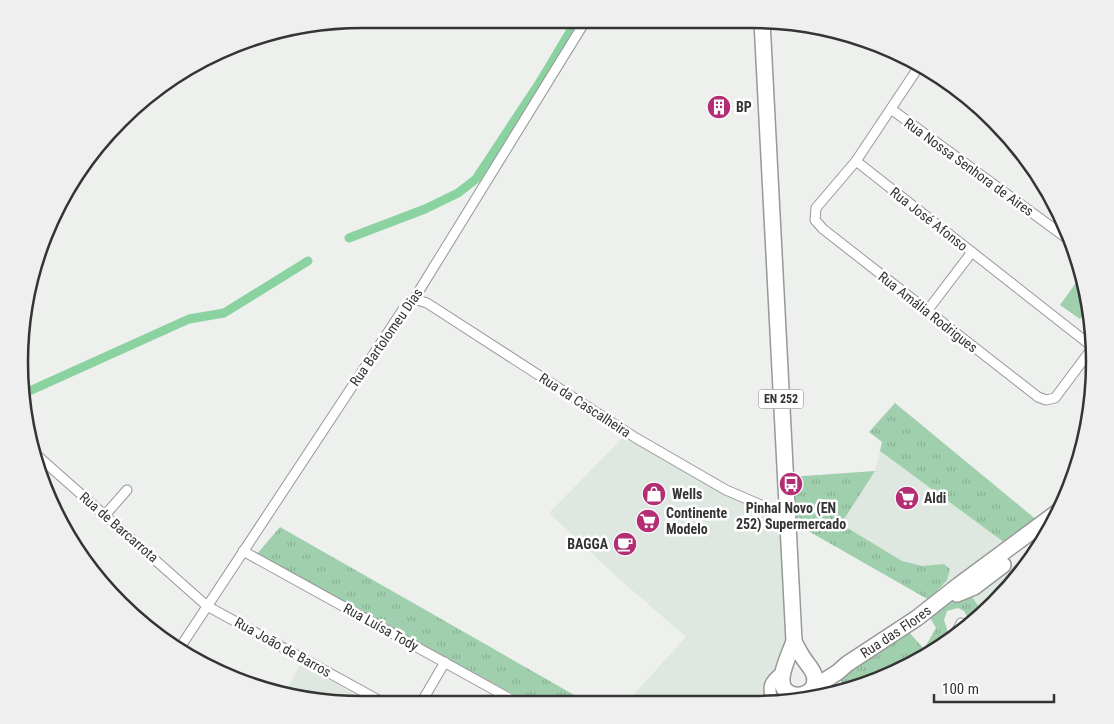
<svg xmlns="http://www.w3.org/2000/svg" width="1114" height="724" font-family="'Roboto Condensed',sans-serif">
<defs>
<pattern id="grass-tufts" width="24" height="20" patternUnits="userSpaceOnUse" patternTransform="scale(1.25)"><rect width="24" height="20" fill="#9fcfac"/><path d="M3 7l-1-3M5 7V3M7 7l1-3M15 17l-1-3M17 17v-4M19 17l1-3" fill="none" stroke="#89b294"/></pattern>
</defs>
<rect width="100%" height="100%" fill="#eef0ee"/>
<!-- built -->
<g fill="#dee8e0">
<path d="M631,429l92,58 43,30 15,13 7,113v59l-14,3 -131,-1 -9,-10 52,-57 -69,-60 -68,-64z"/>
<path d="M880,451l125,92 -59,45 -105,-64 34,-53z"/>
<path d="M1034,550l3,1 -27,38 -24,22 -9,-5 -5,-9z"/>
<path d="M301,663l68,40 -52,-1 -32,-9z"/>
</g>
<!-- grass -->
<g fill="url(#grass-tufts)">
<path d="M895,403l143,118 -33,22 -125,-92 2,-9 -13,-10z"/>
<path d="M875,471l-34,53 61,37 20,5 22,-2 6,5 -3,11 -18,20 -133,-76 -7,-47z"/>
<path d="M280,527l310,177 -60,-1 -273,-149z"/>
<path d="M972,597l7,10 7,4 -20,18 4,-7 -6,-11 -6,-3 -11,3 -3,9 4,12 -9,16 -35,22 -56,21 -8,-11 68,-49 16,18 12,-21 -7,-12 21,-14z"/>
</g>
<!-- pitch -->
<path fill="#9fcfac" d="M1083,273l6,34 -9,12 -20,-14z"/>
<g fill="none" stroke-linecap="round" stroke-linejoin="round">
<!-- canal -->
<g stroke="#8ad3a0" stroke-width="9">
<path d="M349,238l76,-29 33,-16 18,-14 64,-97 37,-62"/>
<path d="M25,393l164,-74 35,-6 84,-52"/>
</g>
<!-- minor casing -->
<g stroke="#969997" stroke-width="11">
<g id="minor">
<path d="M920,65l-64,96 -40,47 -1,12 8,9 215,168 8,3 9,-2 38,-51"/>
<path d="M891,109l181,133"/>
<path d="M856,161l238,187"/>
<path d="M414,299l13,4 209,135 90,52 35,15 19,14 5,10"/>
<path d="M927,311l45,-59"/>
<path d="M30,449l177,157 177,97"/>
<path d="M105,515l22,-25"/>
<path d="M243,551l275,152"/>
<path d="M952,640l9,-17"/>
<path d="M179,649l225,-341 10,-9 172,-279"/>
<path d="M421,703l24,-41"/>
</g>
</g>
<!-- tertiary casing -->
<g stroke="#969997" stroke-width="14">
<path id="tertiary" d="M772,705c-3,-18 -5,-21 10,-33"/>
</g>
<!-- primary casing -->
<g stroke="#969997" stroke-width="18">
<g id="primary">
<path id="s1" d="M762,21l32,620c-5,16 -25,49 1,54 7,1 13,-2 18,-7l25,-16 9,-8 70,-46 42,-33 100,-74"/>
<path d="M957,594l17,-7 29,-22"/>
<path d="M794,641c2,5 5,10 8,15 7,12 17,17 11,32"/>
</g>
</g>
<!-- minor -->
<use href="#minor" stroke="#fff" stroke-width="9"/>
<!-- tertiary -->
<use href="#tertiary" stroke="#fff" stroke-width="11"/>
<!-- primary -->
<use href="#primary" stroke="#fff" stroke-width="15"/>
</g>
<!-- icons -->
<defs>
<g id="building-disc" transform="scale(1.25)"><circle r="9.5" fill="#b42e73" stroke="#fff"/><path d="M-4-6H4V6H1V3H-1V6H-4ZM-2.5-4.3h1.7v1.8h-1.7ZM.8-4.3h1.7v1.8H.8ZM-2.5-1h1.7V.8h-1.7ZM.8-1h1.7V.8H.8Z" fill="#fff"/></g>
<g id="bus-disc" transform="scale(1.25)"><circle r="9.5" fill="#b42e73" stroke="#fff"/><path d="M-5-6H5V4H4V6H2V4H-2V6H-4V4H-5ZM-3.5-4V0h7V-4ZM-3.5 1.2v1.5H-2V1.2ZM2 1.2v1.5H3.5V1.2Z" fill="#fff"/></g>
<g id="shop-disc" transform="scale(1.25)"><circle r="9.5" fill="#b42e73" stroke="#fff"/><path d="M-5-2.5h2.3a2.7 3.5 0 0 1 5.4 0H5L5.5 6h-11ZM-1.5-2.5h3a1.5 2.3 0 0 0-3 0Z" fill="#fff"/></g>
<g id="supermarket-disc" transform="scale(1.25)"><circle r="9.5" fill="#b42e73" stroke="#fff"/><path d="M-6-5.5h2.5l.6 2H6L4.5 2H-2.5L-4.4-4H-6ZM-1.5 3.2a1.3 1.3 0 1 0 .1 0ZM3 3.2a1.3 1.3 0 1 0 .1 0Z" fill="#fff"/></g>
<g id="cafe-disc" transform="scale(1.25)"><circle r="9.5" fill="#b42e73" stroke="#fff"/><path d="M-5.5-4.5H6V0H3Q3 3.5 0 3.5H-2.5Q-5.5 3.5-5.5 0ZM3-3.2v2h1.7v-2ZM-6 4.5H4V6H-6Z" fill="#fff"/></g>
</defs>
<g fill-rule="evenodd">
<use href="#building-disc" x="719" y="107"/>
<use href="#bus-disc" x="791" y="484"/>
<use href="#shop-disc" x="654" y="494"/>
<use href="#supermarket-disc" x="907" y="498"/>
<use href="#supermarket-disc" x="648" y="521"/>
<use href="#cafe-disc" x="625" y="544"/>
</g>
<g text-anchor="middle" stroke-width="5" stroke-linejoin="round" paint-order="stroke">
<!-- shield labels -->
<rect fill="#fff" stroke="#707170" stroke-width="1" x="758.5" y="389.5" width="45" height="19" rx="4"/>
<g font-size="12" font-weight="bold" fill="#333433">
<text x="781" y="403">EN 252</text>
</g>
<!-- poi labels -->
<g font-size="14" font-weight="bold" fill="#333433" stroke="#fff" text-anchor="start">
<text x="736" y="112">BP</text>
<text x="672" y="499">Wells</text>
<text x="924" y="503">Aldi</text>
<text x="791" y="513" text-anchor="middle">Pinhal Novo (EN<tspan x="791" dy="16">252) Supermercado</tspan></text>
<text x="666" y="518">Continente<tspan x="666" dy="16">Modelo</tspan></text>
<text x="608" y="549" text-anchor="end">BAGGA</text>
</g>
<!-- street labels -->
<g font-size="14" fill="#333433" stroke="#fff">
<text transform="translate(969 167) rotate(36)" y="5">Rua Nossa Senhora de Aires</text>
<text transform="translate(929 219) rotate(38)" y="5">Rua José Afonso</text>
<text transform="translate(928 312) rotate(38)" y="5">Rua Amália Rodrigues</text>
<text transform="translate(386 337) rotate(-55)" y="5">Rua Bartolomeu Dias</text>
<text transform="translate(585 405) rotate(33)" y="5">Rua da Cascalheira</text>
<text transform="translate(119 527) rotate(41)" y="5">Rua de Barcarrota</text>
<text transform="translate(381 627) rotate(29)" y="5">Rua Luísa Tody</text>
<text dy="5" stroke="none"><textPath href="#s1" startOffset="804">Rua das Flores</textPath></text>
<text transform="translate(283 647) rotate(29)" y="5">Rua João de Barros</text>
</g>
</g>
<!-- crop -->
<path d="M0 0H1114V724H0ZM362 28H752A334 334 0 0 1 1086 362V362A334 334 0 0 1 752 696H362A334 334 0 0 1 28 362V362A334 334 0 0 1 362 28Z" fill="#efefef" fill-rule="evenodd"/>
<path fill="none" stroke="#333433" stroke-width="2.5" d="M362 28H752A334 334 0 0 1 1086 362V362A334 334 0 0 1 752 696H362A334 334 0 0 1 28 362V362A334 334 0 0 1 362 28Z"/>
<!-- scale -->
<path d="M934 694v8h120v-8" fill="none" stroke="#333433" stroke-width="2.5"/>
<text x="942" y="694" font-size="15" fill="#333433" stroke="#ffffff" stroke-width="4" paint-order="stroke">100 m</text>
</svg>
